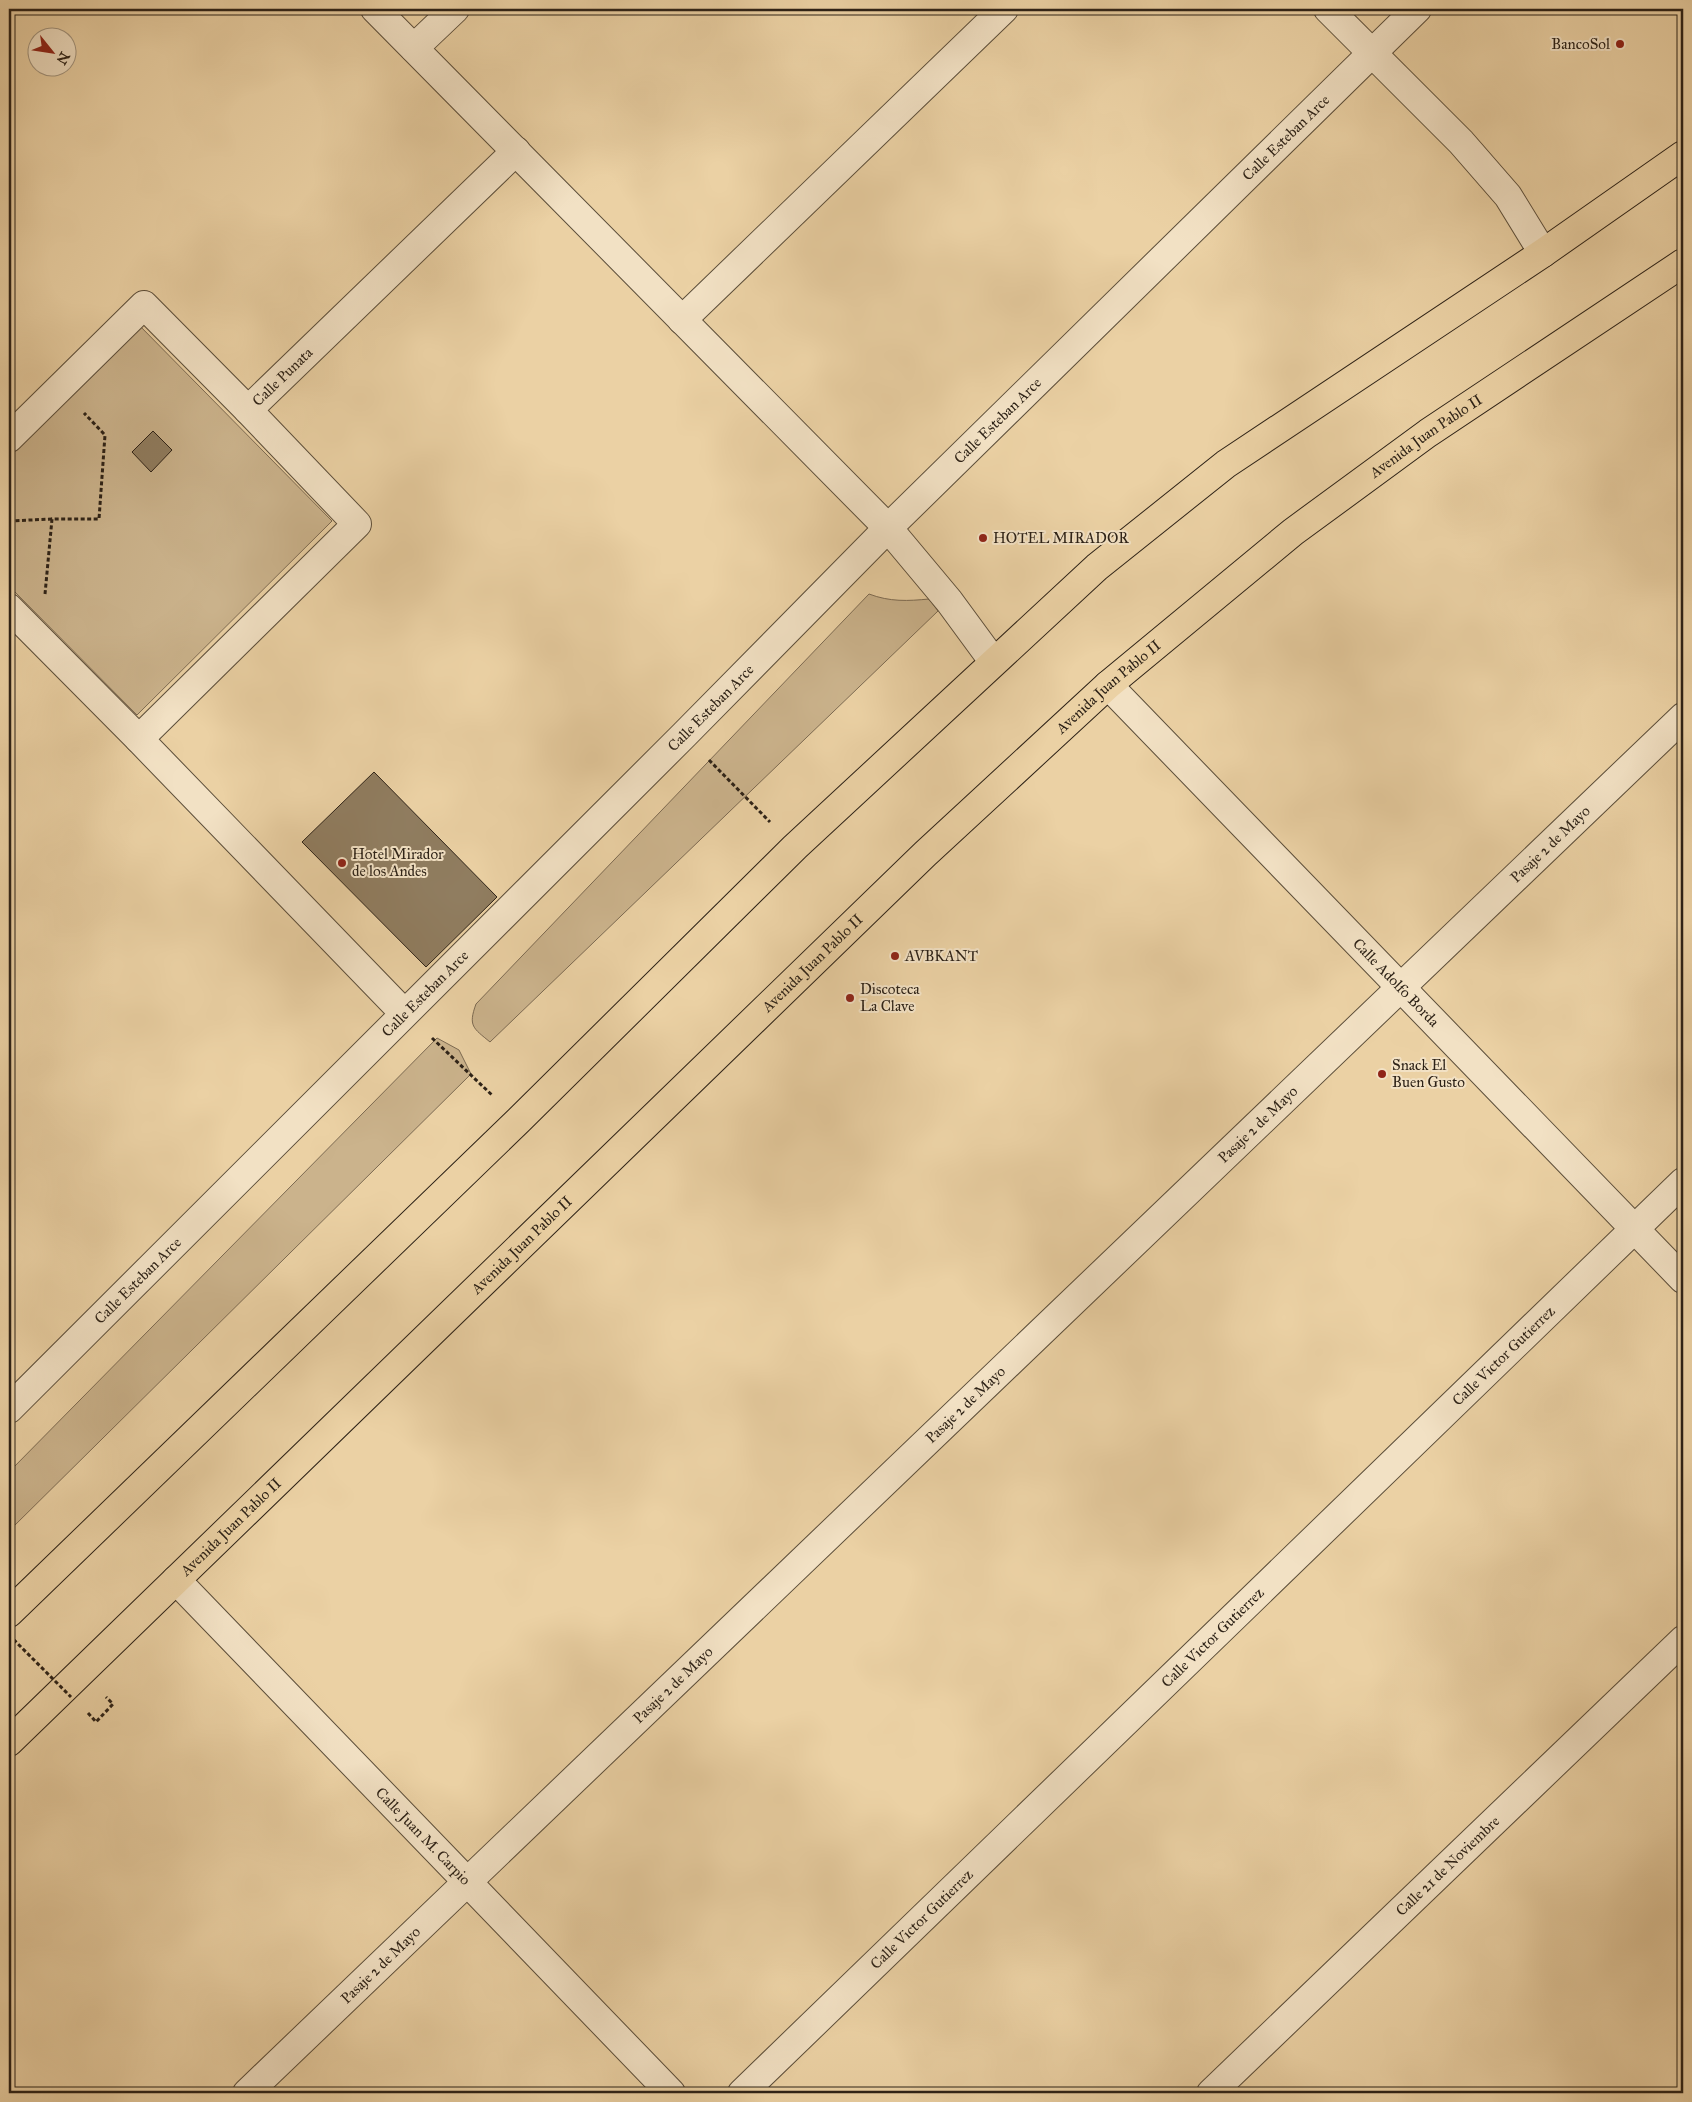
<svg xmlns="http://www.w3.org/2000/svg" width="1692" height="2102" font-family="'IM FELL Great Primer',serif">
<rect width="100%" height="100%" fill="#ebd1a4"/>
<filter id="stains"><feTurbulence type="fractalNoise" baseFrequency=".004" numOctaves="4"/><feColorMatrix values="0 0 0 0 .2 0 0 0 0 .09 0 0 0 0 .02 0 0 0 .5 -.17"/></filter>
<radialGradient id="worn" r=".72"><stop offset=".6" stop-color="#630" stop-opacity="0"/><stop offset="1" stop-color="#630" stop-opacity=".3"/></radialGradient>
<!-- green -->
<g fill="#cbb38c" stroke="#7c6a52">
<path d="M135,321l197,200 -195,194 -128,-129v-139z"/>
<path d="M869,594c21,8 39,7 60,5l9,12 -448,431c-17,-14 -22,-16 -14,-38z"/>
<path d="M437,1038l22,12 12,24 -462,457v-59z"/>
</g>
<!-- building -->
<g fill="#907d60" stroke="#2d2217">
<path d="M153,431l19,19 -21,22 -19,-20z"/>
<path d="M374,772l123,125 -71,70 -124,-125z"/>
</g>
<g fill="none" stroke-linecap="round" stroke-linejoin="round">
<!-- street casing -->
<g stroke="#5c4e3a" stroke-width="30">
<g id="street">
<path d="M375,9l513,519 61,73 44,60"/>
<path d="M1328,9l133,133 47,54 35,57"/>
<path d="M414,48l41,-39"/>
<path d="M682,320l322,-311"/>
<path id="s1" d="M248,410l268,-259"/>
<path d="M9,438l135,-133 104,105 109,114 -218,215"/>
<path d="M9,608l130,131 265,274"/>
<path id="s2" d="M1108,685l575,594"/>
<path id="s3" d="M9,1409l675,-674 204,-207 529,-519"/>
<path id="s4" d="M176,1580l495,513"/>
<path id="s5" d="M247,2093l1436,-1376"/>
<path id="s6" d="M742,2093l941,-911"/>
<path id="s7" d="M1211,2093l472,-453"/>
</g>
</g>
<!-- highway casing -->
<g stroke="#2d2217" stroke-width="30">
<g id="highway">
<path d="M9,1613l510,-493 276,-273 302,-280 129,-103 317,-211 140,-98"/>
<path id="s8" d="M9,1742l916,-888 183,-169 185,-153 135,-99 255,-170"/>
</g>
</g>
<!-- path -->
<g stroke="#2d2217" stroke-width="3" stroke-dasharray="4 2.5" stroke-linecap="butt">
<path d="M9,521l43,-2"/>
<path d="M45,594l7,-75h47l6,-84 -21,-22"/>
<path d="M709,760l61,62"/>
<path d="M432,1038l61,58"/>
<path d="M88,1713l8,9 17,-18 -7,-7"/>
</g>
<!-- street -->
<use href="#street" stroke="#f2e1c4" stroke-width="28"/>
<!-- highway -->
<use href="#highway" stroke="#ebd1a4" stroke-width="28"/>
<!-- path-bridge -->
<path stroke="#2d2217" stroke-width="3" stroke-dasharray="4 2.5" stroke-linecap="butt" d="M9,1635l62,62"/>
</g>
<!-- markers -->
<g fill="#8f2418" stroke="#f2e1c4" stroke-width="2">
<circle cx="1620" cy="44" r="5"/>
<circle cx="983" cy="538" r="5"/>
<circle cx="342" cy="863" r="5"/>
<circle cx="895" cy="956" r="5"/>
<circle cx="850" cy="998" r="5"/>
<circle cx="1382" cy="1074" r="5"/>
</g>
<g text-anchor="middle" stroke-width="4" stroke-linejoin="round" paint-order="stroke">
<!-- poi labels -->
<g font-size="15" fill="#2d2217" stroke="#f2e1c4" text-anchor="start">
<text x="1610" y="49" text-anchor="end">BancoSol</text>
<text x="993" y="543">HOTEL MIRADOR</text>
<text x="352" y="859">Hotel Mirador<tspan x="352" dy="17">de los Andes</tspan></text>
<text x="905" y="961">AVBKANT</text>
<text x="860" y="994">Discoteca<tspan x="860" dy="17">La Clave</tspan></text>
<text x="1392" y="1070">Snack El<tspan x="1392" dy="17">Buen Gusto</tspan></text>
</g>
<!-- street labels -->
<g font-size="15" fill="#2d2217" stroke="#f2e1c4">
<text dy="5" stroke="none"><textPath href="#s3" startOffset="1802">Calle Esteban Arce</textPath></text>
<text dy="5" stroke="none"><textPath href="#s1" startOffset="48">Calle Punata</textPath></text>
<text dy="5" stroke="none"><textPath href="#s3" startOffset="1398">Calle Esteban Arce</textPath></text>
<text dy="5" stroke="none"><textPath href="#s8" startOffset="1929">Avenida Juan Pablo II</textPath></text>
<text dy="5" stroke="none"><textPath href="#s8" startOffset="1524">Avenida Juan Pablo II</textPath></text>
<text dy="5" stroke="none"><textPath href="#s3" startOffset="992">Calle Esteban Arce</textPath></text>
<text dy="5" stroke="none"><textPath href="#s5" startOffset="1805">Pasaje 2 de Mayo</textPath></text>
<text dy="5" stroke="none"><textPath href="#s8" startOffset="1119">Avenida Juan Pablo II</textPath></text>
<text dy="5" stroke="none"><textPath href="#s2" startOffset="414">Calle Adolfo Borda</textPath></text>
<text dy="5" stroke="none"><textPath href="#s3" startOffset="588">Calle Esteban Arce</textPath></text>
<text dy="5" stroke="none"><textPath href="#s5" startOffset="1400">Pasaje 2 de Mayo</textPath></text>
<text dy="5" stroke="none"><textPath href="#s8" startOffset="714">Avenida Juan Pablo II</textPath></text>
<text dy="5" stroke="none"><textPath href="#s3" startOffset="182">Calle Esteban Arce</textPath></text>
<text dy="5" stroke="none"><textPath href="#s6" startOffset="1060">Calle Victor Gutierrez</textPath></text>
<text dy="5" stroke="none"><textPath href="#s5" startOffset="995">Pasaje 2 de Mayo</textPath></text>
<text dy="5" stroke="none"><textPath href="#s8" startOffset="309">Avenida Juan Pablo II</textPath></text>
<text dy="5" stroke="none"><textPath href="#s6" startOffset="655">Calle Victor Gutierrez</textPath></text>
<text dy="5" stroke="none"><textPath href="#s5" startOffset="590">Pasaje 2 de Mayo</textPath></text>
<text dy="5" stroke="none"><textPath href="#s4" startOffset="356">Calle Juan M. Carpio</textPath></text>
<text dy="5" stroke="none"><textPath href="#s7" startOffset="328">Calle 21 de Noviembre</textPath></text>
<text dy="5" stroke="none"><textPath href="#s6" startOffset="250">Calle Victor Gutierrez</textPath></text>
<text dy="5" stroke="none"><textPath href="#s5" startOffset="185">Pasaje 2 de Mayo</textPath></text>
</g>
</g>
<!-- margin -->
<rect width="1692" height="2102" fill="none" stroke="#ebd1a4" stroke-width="30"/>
<rect x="10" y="10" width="1672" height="2082" fill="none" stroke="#2d2217" stroke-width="2.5"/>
<rect x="15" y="15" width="1662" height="2072" fill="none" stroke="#2d2217"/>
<!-- north arrow -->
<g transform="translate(52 52) rotate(120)"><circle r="24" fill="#f2e1c4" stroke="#a3957f"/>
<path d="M0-4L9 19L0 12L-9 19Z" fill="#8f2418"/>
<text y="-8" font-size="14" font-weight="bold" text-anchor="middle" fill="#2d2217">N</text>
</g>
<rect width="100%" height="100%" filter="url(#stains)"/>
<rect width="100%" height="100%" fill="url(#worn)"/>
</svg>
